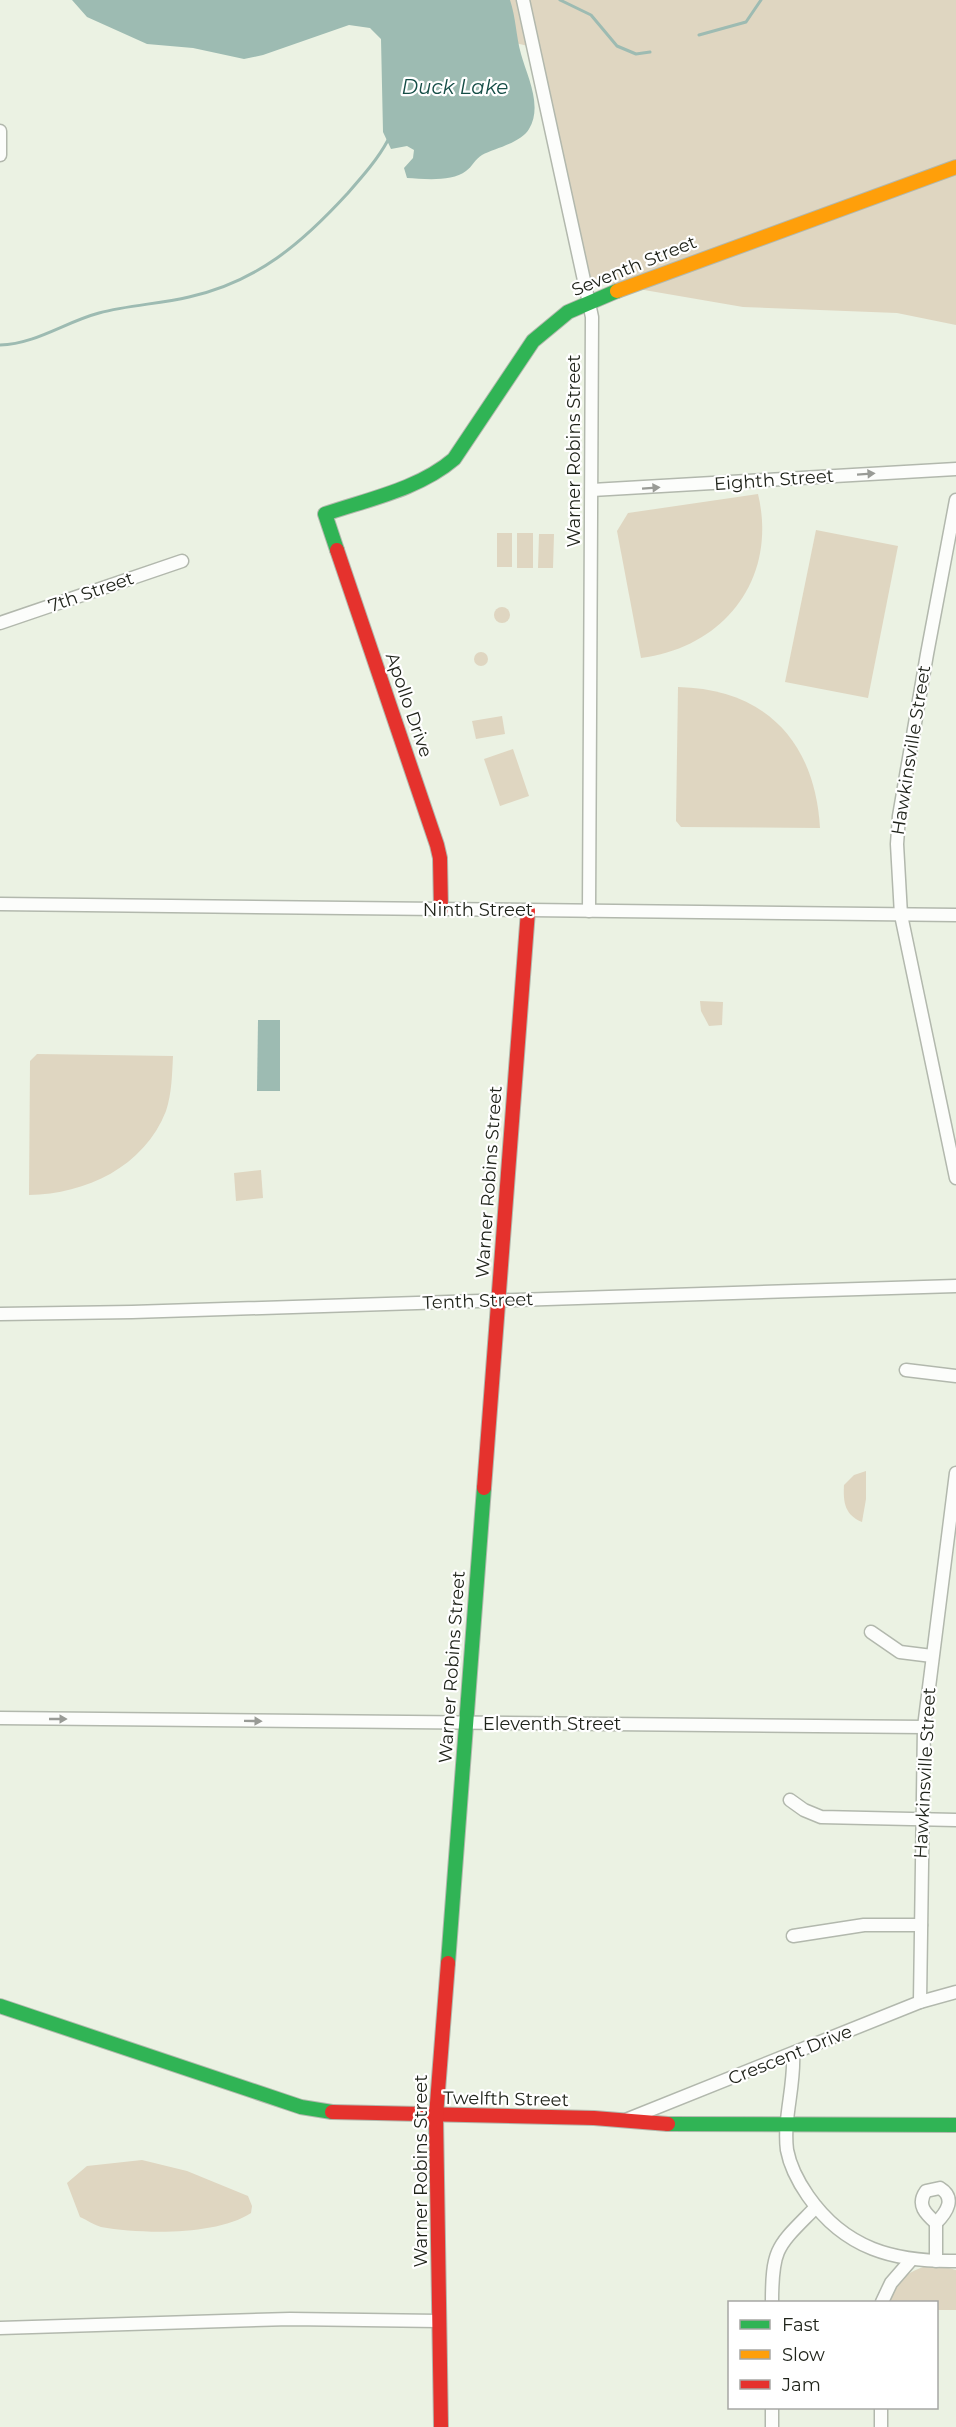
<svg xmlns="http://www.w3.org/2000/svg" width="956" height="2427" font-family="Montserrat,sans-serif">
<rect width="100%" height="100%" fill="#ebf2e3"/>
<!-- green -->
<g fill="#dfd6c1">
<path d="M330,0h626v325l-59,-12 -154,-6 -157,-27 -58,-234z"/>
<path d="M758,494c20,84 -33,153 -117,164l-24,-127 11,-18z"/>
<path d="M816,530l82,16 -30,152 -83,-16z"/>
<rect x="497" y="533" width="15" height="34"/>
<rect x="517" y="533" width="16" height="35"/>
<path d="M539,534h15l-1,34h-15z"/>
<circle cx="502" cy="615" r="8"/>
<circle cx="481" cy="659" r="7"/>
<path d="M678,687c88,2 137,55 142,141l-139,-1 -5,-6z"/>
<path d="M502,716l3,18 -29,5 -4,-18z"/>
<path d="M513,749l16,47 -29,10 -16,-47z"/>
<path d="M700,1001l23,1 -1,23 -13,1 -8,-15z"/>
<path d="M37,1054l136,2c-1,18 -1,37 -7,55 -22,56 -80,83 -137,84l1,-134z"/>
<path d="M261,1170l2,28 -27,3 -2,-28z"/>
<path d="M866,1471v28l-4,23c-17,-7 -19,-19 -18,-37l10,-10z"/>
<path d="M142,2160l45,11 61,25 4,10 -1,7c-35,23 -110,21 -150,14 -7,-2 -14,-7 -21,-10l-13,-34 20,-17z"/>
<path d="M934,2264l22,6v40h-19l-1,-8h-47c5,-23 23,-33 45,-38z"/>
</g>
<!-- water -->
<g fill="#9dbbb2">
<path d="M72,0h438c6,18 6,36 11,54 6,22 22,52 8,75 -8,14 -34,19 -47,26 -7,4 -10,12 -16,16 -14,11 -42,8 -59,7l-3,-10 9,-10 1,-8 -7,-4 -16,3 -8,-17 -2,-93 -11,-11 -21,-3 -86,30 -19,4 -51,-11 -46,-4 -60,-27z"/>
<path d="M258,1020h22v71h-23z"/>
</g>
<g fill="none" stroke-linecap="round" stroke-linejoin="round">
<!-- stream -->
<g stroke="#9dbbb2" stroke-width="3">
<path d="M560,0l31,15 26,31 19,8 14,-2"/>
<path d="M699,35l47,-13 15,-22"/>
<path d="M0,345c36,-1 65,-23 99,-32 30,-8 60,-9 90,-16 68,-15 113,-54 158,-103 15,-17 31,-35 41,-54"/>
</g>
<!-- street casing -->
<g stroke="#b2b8ad" stroke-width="15">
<g id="street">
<path d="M523,0l69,317 -3,594"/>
<path d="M0,131v24"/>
<path d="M592,490l364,-21"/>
<path d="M956,500l-29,154 -28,162 -2,28 4,71 55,263"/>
<path d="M0,623l182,-62"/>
<path d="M0,904l956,11"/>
<path d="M0,1314l132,-2 824,-26"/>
<path d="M906,1370l50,6"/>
<path d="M871,1632l29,20 32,4"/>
<path d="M0,1718l924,9"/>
<path d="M790,1800l14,10 17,7 135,3"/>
<path d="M793,1936l71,-11h57"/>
<path d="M920,2002l4,-275 32,-254"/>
<path d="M793,2054c2,32 -10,64 -6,96 3,16 12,33 21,46 37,53 86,66 148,65"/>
<path d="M628,2119l292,-117 36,-10"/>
<path d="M940,2188c16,10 7,24 -4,35 -10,-9 -20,-18 -10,-32z"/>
<path d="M936,2261v-38"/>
<path d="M772,2302c0,-56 6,-56 44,-95"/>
<path d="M882,2302l9,-19 20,-23"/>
<path d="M0,2328l290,-9 149,2"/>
<path d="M772,2427v-19"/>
<path d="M881,2427v-19"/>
</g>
</g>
<!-- fast casing -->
<g stroke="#b2b8ad" stroke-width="16">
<g id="fast">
<path d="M337,550l-12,-36c44,-15 94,-25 129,-55l79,-118 35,-29 49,-21"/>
<path d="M448,1963l36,-475"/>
<path d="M0,2006l301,101 31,5"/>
<path d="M668,2124l288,1"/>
</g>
</g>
<!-- slow casing -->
<g stroke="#b2b8ad" stroke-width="16">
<path id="slow" d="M617,291l339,-124"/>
</g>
<!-- jam casing -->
<g stroke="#b2b8ad" stroke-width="16">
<g id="jam">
<path d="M337,550l100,295 3,13 1,52"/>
<path d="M484,1488l44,-577"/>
<path d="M332,2112l262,6 74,6"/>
<path d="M441,2427l-5,-311 12,-153"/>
</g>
</g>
<!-- street -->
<use href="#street" stroke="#fcfdfb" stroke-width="12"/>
<!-- fast -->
<use href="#fast" stroke="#30b455" stroke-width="14"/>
<!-- slow -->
<use href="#slow" stroke="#ff9f0a" stroke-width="14"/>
<!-- jam -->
<use href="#jam" stroke="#e5322d" stroke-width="14"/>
</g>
<!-- one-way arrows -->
<defs><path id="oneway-solid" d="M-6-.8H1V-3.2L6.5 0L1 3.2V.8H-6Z" transform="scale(1.5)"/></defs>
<g fill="#999b96">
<use href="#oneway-solid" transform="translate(866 474) rotate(-4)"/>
<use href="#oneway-solid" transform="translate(651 488) rotate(-4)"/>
<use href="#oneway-solid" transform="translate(58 1719)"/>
<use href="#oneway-solid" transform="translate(253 1721) rotate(1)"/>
</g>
<g text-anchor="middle" stroke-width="4.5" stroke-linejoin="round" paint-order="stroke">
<!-- street labels -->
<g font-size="18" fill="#20241b" stroke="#fff">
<text transform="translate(634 266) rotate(-22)" y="6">Seventh Street</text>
<text transform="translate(574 451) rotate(-90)" y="6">Warner Robins Street</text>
<text transform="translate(774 480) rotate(-4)" y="6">Eighth Street</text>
<text transform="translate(91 592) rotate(-19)" y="6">7th Street</text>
<text transform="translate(409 705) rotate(71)" y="6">Apollo Drive</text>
<text transform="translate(911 750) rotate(-81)" y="6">Hawkinsville Street</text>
<text x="478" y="916">Ninth Street</text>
<text transform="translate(489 1182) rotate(-86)" y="6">Warner Robins Street</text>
<text transform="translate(478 1301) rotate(-2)" y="6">Tenth Street</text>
<text transform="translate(452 1667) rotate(-86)" y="6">Warner Robins Street</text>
<text x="552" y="1730">Eleventh Street</text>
<text transform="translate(925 1773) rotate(-87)" y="6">Hawkinsville Street</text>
<text transform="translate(790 2055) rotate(-22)" y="6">Crescent Drive</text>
<text transform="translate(506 2099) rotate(1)" y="6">Twelfth Street</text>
<text transform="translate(421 2171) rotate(-90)" y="6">Warner Robins Street</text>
</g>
<!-- water labels -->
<g font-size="20" font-style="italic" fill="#144d46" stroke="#fff">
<text x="455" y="94">Duck Lake</text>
</g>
</g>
<!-- legend -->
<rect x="728" y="2301" width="210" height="108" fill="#ffffff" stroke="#a6a7a4" stroke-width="1.5"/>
<rect x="740" y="2320" width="30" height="9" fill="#30b455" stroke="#a6a7a4" stroke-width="1.5"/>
<text x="782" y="2331" font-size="18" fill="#20241b">Fast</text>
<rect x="740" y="2350" width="30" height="9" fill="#ff9f0a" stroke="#a6a7a4" stroke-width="1.5"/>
<text x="782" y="2361" font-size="18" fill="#20241b">Slow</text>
<rect x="740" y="2380" width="30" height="9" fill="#e5322d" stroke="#a6a7a4" stroke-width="1.5"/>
<text x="782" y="2391" font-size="18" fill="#20241b">Jam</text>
</svg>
